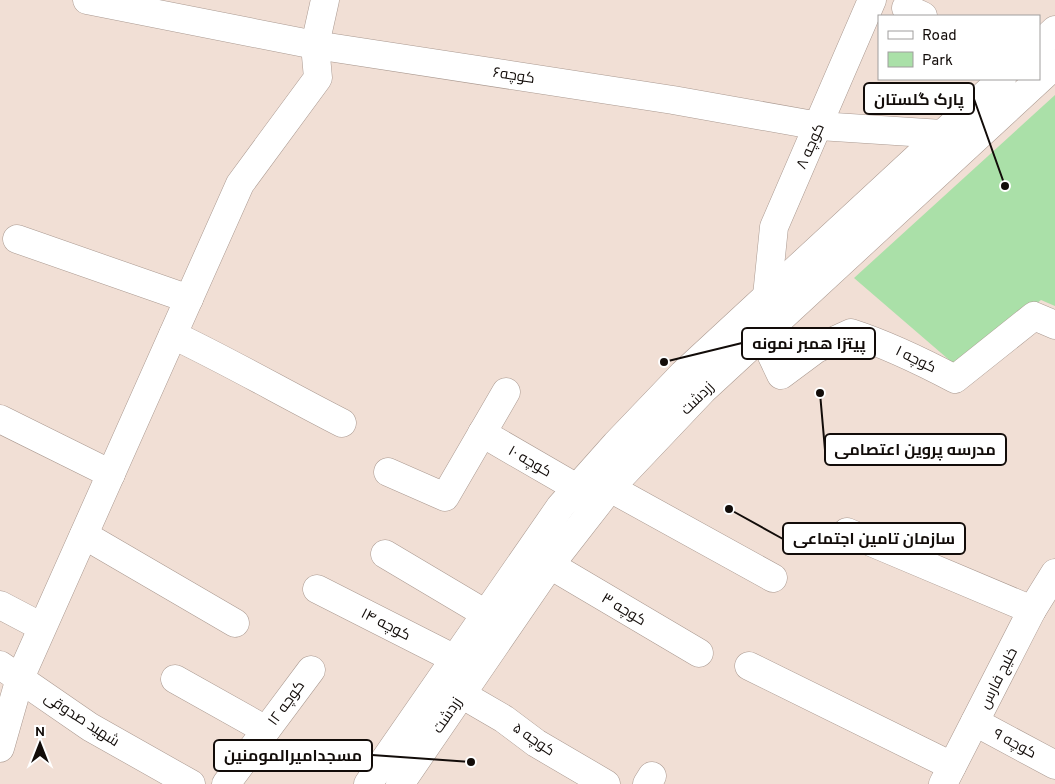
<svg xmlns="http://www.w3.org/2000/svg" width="1055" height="784" font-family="Overpass,Cairo,sans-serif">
<rect width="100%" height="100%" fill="#f1dfd5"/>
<!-- green -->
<path fill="#aae0a8" d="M1055,95v211l-14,-6 -86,65 -101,-87z"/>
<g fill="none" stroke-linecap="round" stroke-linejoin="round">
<!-- minor casing -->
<g stroke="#aa9990" stroke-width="29">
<g id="minor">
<path d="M87,0l228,45 358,55 146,26 123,8"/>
<path d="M906,8l17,8"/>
<path d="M1055,30l-16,15 16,17"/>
<path d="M17,239l172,60"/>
<path d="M767,296l7,-69 98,-227"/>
<path d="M173,335c57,27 112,59 169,88"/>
<path d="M762,335l19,40 35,-26 35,-16c37,12 70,28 104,46l79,-63 21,9"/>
<path d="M0,419l111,55"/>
<path d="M482,433l95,55"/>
<path d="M388,472l57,25 61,-105"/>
<path d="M610,488l163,90"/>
<path d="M847,532l185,78"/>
<path d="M84,535l151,88"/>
<path d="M385,554l101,60"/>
<path d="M550,565l149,88"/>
<path d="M317,589l138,70"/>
<path d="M0,605l42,22"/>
<path d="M0,665l90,62 101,57"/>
<path d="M749,666l203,100"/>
<path d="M175,679l91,51"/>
<path d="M461,694l43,25 32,24 70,41"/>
<path d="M975,722l80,43"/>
<path d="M0,748l20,-70 220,-494 78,-106 -3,-33 10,-45"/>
<path d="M226,784l85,-114"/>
<path d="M368,784l192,-277 56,-63 67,-70 319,-295"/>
<path d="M400,784l150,-219 60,-77 93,-98 352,-325"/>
<path d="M647,784l5,-8"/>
<path d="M943,784l89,-174 23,-37"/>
</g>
</g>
<!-- minor -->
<use href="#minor" stroke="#fff" stroke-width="28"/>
</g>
<g text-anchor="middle" stroke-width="5" stroke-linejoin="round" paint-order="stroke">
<!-- street labels -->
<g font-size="15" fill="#120c09" stroke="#fff">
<text transform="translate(514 75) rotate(9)" y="5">کوچه۶</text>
<text transform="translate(810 146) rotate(-66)" y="5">کوچه ۸</text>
<text transform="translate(916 359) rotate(26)" y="5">کوچه ۱</text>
<text transform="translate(697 398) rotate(-45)" y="5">زردشت</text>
<text transform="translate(530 461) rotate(30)" y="5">کوچه ۱۰</text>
<text transform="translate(624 609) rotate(31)" y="5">کوچه ۳</text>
<text transform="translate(386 624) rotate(27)" y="5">کوچه ۱۴</text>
<text transform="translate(998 678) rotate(-63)" y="5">خلیج فارس</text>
<text transform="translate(286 703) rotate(-54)" y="5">کوچه ۱۲</text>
<text transform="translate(447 715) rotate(-56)" y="5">زردشت</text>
<text transform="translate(82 719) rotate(33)" y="5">شهید صدوقی</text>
<text transform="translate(534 739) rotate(34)" y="5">کوچه ۵</text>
<text transform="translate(1015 743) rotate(28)" y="5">کوچه ۹</text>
</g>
</g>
<!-- callouts -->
<path fill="none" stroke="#120c09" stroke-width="2" d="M1005 186L974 99M664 362L742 343M820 393L825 450M729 509L783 539M471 762L372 755"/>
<g fill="#120c09" stroke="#fff" stroke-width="2">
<circle cx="1005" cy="186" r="5"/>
<circle cx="664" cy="362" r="5"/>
<circle cx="820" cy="393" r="5"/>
<circle cx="729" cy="509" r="5"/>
<circle cx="471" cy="762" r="5"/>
</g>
<g fill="#fff" stroke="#120c09" stroke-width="2">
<rect x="864" y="83" width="110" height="31" rx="5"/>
<rect x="742" y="328" width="133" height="31" rx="5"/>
<rect x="825" y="434" width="181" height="31" rx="5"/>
<rect x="783" y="523" width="182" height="31" rx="5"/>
<rect x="214" y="740" width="158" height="31" rx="5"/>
</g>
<g font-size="16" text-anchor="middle" font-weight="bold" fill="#120c09">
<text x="919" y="105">پارک گلستان</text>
<text x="809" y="349">پیتزا همبر نمونه</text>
<text x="915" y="455">مدرسه پروین اعتصامی</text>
<text x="874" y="544">سازمان تامین اجتماعی</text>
<text x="293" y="761">مسجدامیرالمومنین</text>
</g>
<!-- legend -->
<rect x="878" y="15" width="162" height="65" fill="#ffffff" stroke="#a09e9d"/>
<rect x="888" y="31" width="25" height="8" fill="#ffffff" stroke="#a09e9d"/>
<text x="922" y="40" font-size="15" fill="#120c09">Road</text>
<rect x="888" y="52" width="25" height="15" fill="#aae0a8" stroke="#a09e9d"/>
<text x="922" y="65" font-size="15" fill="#120c09">Park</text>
<!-- north arrow -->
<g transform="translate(40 744)" stroke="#ffffff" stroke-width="4" paint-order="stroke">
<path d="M0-4L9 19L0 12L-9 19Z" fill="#120c09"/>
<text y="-8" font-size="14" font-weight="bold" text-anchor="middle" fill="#120c09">N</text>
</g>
</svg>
